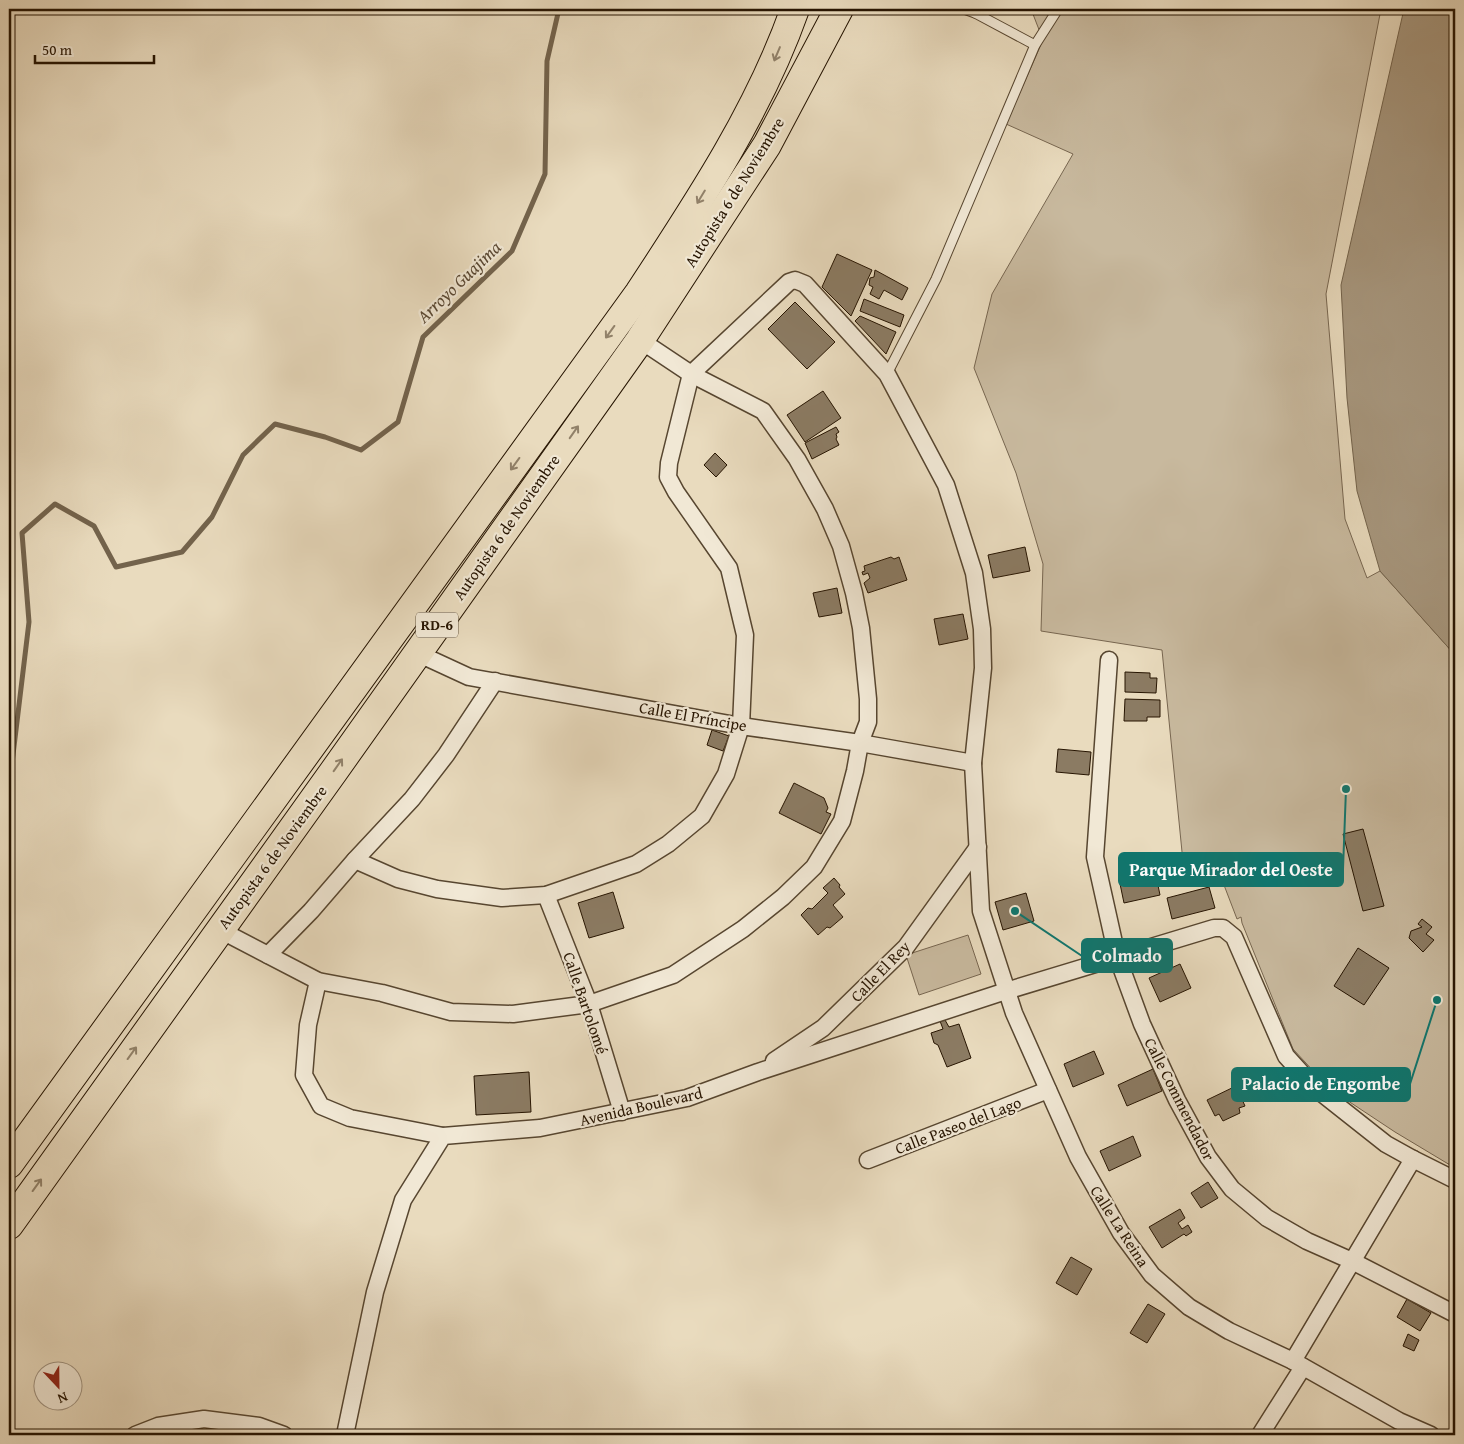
<svg xmlns="http://www.w3.org/2000/svg" width="1464" height="1444" font-family="'Gentium Book Plus',serif">
<rect width="100%" height="100%" fill="#e9dbbe"/>
<filter id="stains"><feTurbulence type="fractalNoise" baseFrequency=".004" numOctaves="4"/><feColorMatrix values="0 0 0 0 .2 0 0 0 0 .09 0 0 0 0 .02 0 0 0 .5 -.17"/></filter>
<radialGradient id="worn" r=".72"><stop offset=".6" stop-color="#630" stop-opacity="0"/><stop offset="1" stop-color="#630" stop-opacity=".3"/></radialGradient>
<!-- green -->
<g fill="#c8b99e" stroke="#776650">
<path d="M1031,9h350l-55,285 19,225 22,59 13,-7 75,84v513l-60,-36 -65,-43 -37,-40 -51,-126 -1,-6 -4,2 -18,-47h-35l-22,-222 -121,-19 2,-67 -27,-91 -42,-105 18,-74 81,-140 -67,-30 37,-84z"/>
<path d="M968,935l13,39 -62,21 -13,-40z"/>
</g>
<!-- water -->
<path fill="#a7977e" stroke="#73634c" d="M1404,9h51v646l-75,-84 -23,-80 -10,-93 -6,-113z"/>
<g fill="none" stroke-linecap="round" stroke-linejoin="round">
<!-- stream -->
<path stroke="#73634c" stroke-width="5" d="M9,788l20,-166 -7,-89 33,-29 39,22 22,41 66,-15 30,-35 31,-62 32,-31 50,13 36,13 37,-28 25,-85 89,-86 33,-77 2,-113 12,-52"/>
</g>
<!-- building -->
<g fill="#8b7b63" stroke="#261401">
<path d="M837,254l35,16 -21,46 -29,-29z"/>
<path d="M875,270l33,18 -6,12 -18,-10 -5,9 -9,-5 3,-7 -4,-2 1,-7 4,-1z"/>
<path d="M864,299l40,16 -4,12 -40,-16z"/>
<path d="M795,302l40,40 -28,27 -39,-40z"/>
<path d="M860,316l36,16 -10,22 -31,-33z"/>
<path d="M823,391l18,27 -36,24 -18,-27z"/>
<path d="M836,427l3,5 -3,2 1,3 -1,2 3,6 -27,14 -7,-16z"/>
<path d="M715,453l12,12 -11,12 -12,-12z"/>
<path d="M1025,547l5,24 -37,7 -5,-23z"/>
<path d="M891,557l3,2 5,-2 8,23 -39,13 -4,-10 6,-5 -2,-5 -5,2 -1,-3 3,-1 -1,-5z"/>
<path d="M837,588l5,25 -23,4 -6,-24z"/>
<path d="M963,614l5,25 -29,6 -5,-26z"/>
<path d="M1125,672l25,1v5h7l-1,15 -31,-1z"/>
<path d="M1125,699l35,1v17h-13v4h-23z"/>
<path d="M712,730l17,6 -6,15 -16,-6z"/>
<path d="M1058,749l33,3 -2,23 -33,-3z"/>
<path d="M794,783l30,15 4,10 -2,4 5,2 -10,20 -42,-21z"/>
<path d="M1363,829l21,77 -21,5 -20,-77z"/>
<path d="M1155,871l5,24 -36,8 -5,-24z"/>
<path d="M834,878l6,7 -1,2 6,7 -12,11 10,12 -13,11 -3,-1 -9,8 -17,-20 7,-7 4,1 16,-16 -5,-5z"/>
<path d="M1209,887l6,21 -43,11 -5,-21z"/>
<path d="M613,892l11,36 -35,10 -11,-35z"/>
<path d="M1026,893l8,28 -31,9 -8,-28z"/>
<path d="M1422,919l10,8 -6,7 8,6 -11,12 -14,-14 2,-7 11,-4 -4,-3z"/>
<path d="M1358,948l31,20 -25,37 -30,-19z"/>
<path d="M1180,964l11,24 -31,14 -11,-24z"/>
<path d="M945,1020l4,7 10,-3 12,34 -24,9 -9,-22 -4,-2 -3,-10 12,-4 -3,-8z"/>
<path d="M1094,1051l10,23 -31,13 -9,-23z"/>
<path d="M1153,1069l9,22 -35,15 -9,-21z"/>
<path d="M529,1072l2,40 -55,3 -2,-39z"/>
<path d="M1236,1086l9,20 -6,2 1,5 -17,8 -4,-7 -4,2 -8,-16z"/>
<path d="M1133,1136l8,20 -32,15 -9,-20z"/>
<path d="M1208,1182l10,16 -17,10 -10,-15z"/>
<path d="M1180,1209l5,9 -7,5 4,6 6,-4 4,7 -6,4 -2,-2 -22,14 -13,-21z"/>
<path d="M1071,1257l21,12 -15,26 -21,-12z"/>
<path d="M1407,1299l24,14 -11,18 -23,-14z"/>
<path d="M1148,1304l17,10 -18,29 -17,-10z"/>
<path d="M1408,1334l11,6 -5,11 -11,-5z"/>
<path d="M1391,1431l9,4h-11z"/>
</g>
<g fill="none" stroke-linecap="round" stroke-linejoin="round">
<!-- service casing -->
<g stroke="#574630" stroke-width="11">
<g id="service">
<path d="M964,9l11,4 3,-4"/>
<path d="M975,13l60,32"/>
<path d="M887,374l49,-95 99,-234 23,-36"/>
</g>
</g>
<!-- minor casing -->
<g stroke="#574630" stroke-width="19">
<g id="minor">
<path d="M417,653l52,24 272,49 119,17 113,20"/>
<path d="M1109,660l-14,197 22,99 25,68 35,76 31,57 24,32 35,29 40,23 45,20 103,53"/>
<path d="M355,860l43,19 39,10 65,9 44,-3 90,-31 32,-20 34,-28 24,-42 15,-48 4,-91 -16,-67 -53,-76 -8,-15 1,-14 22,-89 98,-92 6,-2 10,4 82,90 59,111 28,88 8,56 1,39 -10,95 8,148 33,102 64,144 43,76 31,42 37,32 40,24 64,30 106,60 32,14"/>
<path d="M546,895l43,109 33,108"/>
<path d="M220,930l98,51 64,12 69,19 62,2 76,-10 84,-29 70,-46 40,-32 31,-30 28,-46 13,-50 5,-28 8,-21v-23l-7,-71 -7,-35 -13,-47 -16,-37 -28,-50 -34,-48 -72,-37 -51,-34"/>
<path d="M268,955l43,-44 44,-51 57,-61 34,-44 49,-74"/>
<path d="M318,981l-10,44 -4,50 17,31 29,12 93,18"/>
<path d="M774,1061l49,-33 83,-81 72,-100"/>
<path d="M868,1160l180,-70"/>
<path d="M1293,1361l120,-202"/>
<path d="M135,1435l23,-9 46,-7 55,7 25,9"/>
<path d="M345,1435l30,-143 28,-92 40,-64 97,-8 147,-30 71,-26 248,-81 208,-63h9l11,9 52,119 20,22 18,17 62,49 27,15 42,21"/>
<path d="M1260,1435l43,-68"/>
</g>
</g>
<!-- motorway casing -->
<g stroke="#261401" stroke-width="30">
<g id="motorway">
<path d="M9,1164l630,-871c59,-90 120,-182 156,-284"/>
<path d="M9,1225l325,-454 306,-431 127,-195 72,-136"/>
</g>
</g>
<!-- service -->
<use href="#service" stroke="#f1e8d5" stroke-width="9"/>
<!-- minor -->
<use href="#minor" stroke="#f1e8d5" stroke-width="16"/>
<!-- motorway -->
<use href="#motorway" stroke="#e9dbbe" stroke-width="28"/>
</g>
<!-- one-way arrows -->
<defs><path id="oneway-shaft" d="M-6 0H5M1.5-3L5.5 0L1.5 3" fill="none" stroke-width="1.6" stroke-linecap="round" stroke-linejoin="round" transform="scale(1.25)"/></defs>
<g stroke="#918169">
<use href="#oneway-shaft" transform="translate(777 54) rotate(113)"/>
<use href="#oneway-shaft" transform="translate(701 197) rotate(121)"/>
<use href="#oneway-shaft" transform="translate(610 332) rotate(126)"/>
<use href="#oneway-shaft" transform="translate(574 432) rotate(-55)"/>
<use href="#oneway-shaft" transform="translate(515 464) rotate(126)"/>
<use href="#oneway-shaft" transform="translate(338 765) rotate(-55)"/>
<use href="#oneway-shaft" transform="translate(132 1053) rotate(-54)"/>
<use href="#oneway-shaft" transform="translate(37 1185) rotate(-54)"/>
</g>
<g text-anchor="middle" stroke-width="4.5" stroke-linejoin="round" paint-order="stroke">
<!-- shield labels -->
<rect fill="#f1e8d5" stroke="#635441" stroke-width="1" x="416" y="612.5" width="42" height="25" rx="4"/>
<g font-size="15" font-weight="bold" fill="#261401">
<text x="437" y="630">RD-6</text>
</g>
<!-- street labels -->
<g font-size="16" fill="#261401" stroke="#f1e8d5">
<text transform="translate(734 192) rotate(-58)" y="6">Autopista 6 de Noviembre</text>
<text transform="translate(506 527) rotate(-55)" y="6">Autopista 6 de Noviembre</text>
<text transform="translate(693 716) rotate(10)" y="6">Calle El Príncipe</text>
<text transform="translate(272 857) rotate(-54)" y="6">Autopista 6 de Noviembre</text>
<text transform="translate(880 971) rotate(-46)" y="6">Calle El Rey</text>
<text transform="translate(586 1003) rotate(71)" y="6">Calle Bartolomé</text>
<text transform="translate(1180 1099) rotate(63)" y="6">Calle Commendador</text>
<text transform="translate(641 1106) rotate(-13)" y="6">Avenida Boulevard</text>
<text transform="translate(958 1125) rotate(-21)" y="6">Calle Paseo del Lago</text>
<text transform="translate(1120 1226) rotate(57)" y="6">Calle La Reina</text>
</g>
<!-- water labels -->
<g font-size="18" font-style="italic" fill="#5a4833" stroke="#f1e8d5">
<text transform="translate(459 282) rotate(-44)" y="6">Arroyo Guajima</text>
</g>
</g>
<!-- callouts -->
<path fill="none" stroke="#0f766e" stroke-width="2" d="M1346 789L1343 869M1015 911L1082 956M1437 1000L1410 1084"/>
<g fill="#0f766e" stroke="#f1e8d5" stroke-width="2">
<circle cx="1346" cy="789" r="5"/>
<circle cx="1015" cy="911" r="5"/>
<circle cx="1437" cy="1000" r="5"/>
</g>
<g fill="#0f766e" stroke="#0f766e" stroke-width="2">
<rect x="1119" y="853" width="224" height="33" rx="5"/>
<rect x="1082" y="939" width="90" height="33" rx="5"/>
<rect x="1232" y="1068" width="178" height="33" rx="5"/>
</g>
<g font-size="18" text-anchor="middle" font-weight="bold" fill="#fff">
<text x="1231" y="876">Parque Mirador del Oeste</text>
<text x="1127" y="962">Colmado</text>
<text x="1321" y="1090">Palacio de Engombe</text>
</g>
<!-- margin -->
<rect width="1464" height="1444" fill="none" stroke="#e9dbbe" stroke-width="30"/>
<rect x="10" y="10" width="1444" height="1424" fill="none" stroke="#261401" stroke-width="2.5"/>
<rect x="15" y="15" width="1434" height="1414" fill="none" stroke="#261401"/>
<!-- north arrow -->
<g transform="translate(58 1386) rotate(158)"><circle r="24" fill="#f1e8d5" stroke="#a09380"/>
<path d="M0-4L9 19L0 12L-9 19Z" fill="#8f2418"/>
<text y="-8" font-size="14" font-weight="bold" text-anchor="middle" fill="#261401">N</text>
</g>
<!-- scale -->
<path d="M35 55v8h119v-8" fill="none" stroke="#261401" stroke-width="2.5"/>
<text x="42" y="55" font-size="15" fill="#261401" stroke="#f1e8d5" stroke-width="4" paint-order="stroke">50 m</text>
<rect width="100%" height="100%" filter="url(#stains)"/>
<rect width="100%" height="100%" fill="url(#worn)"/>
</svg>
